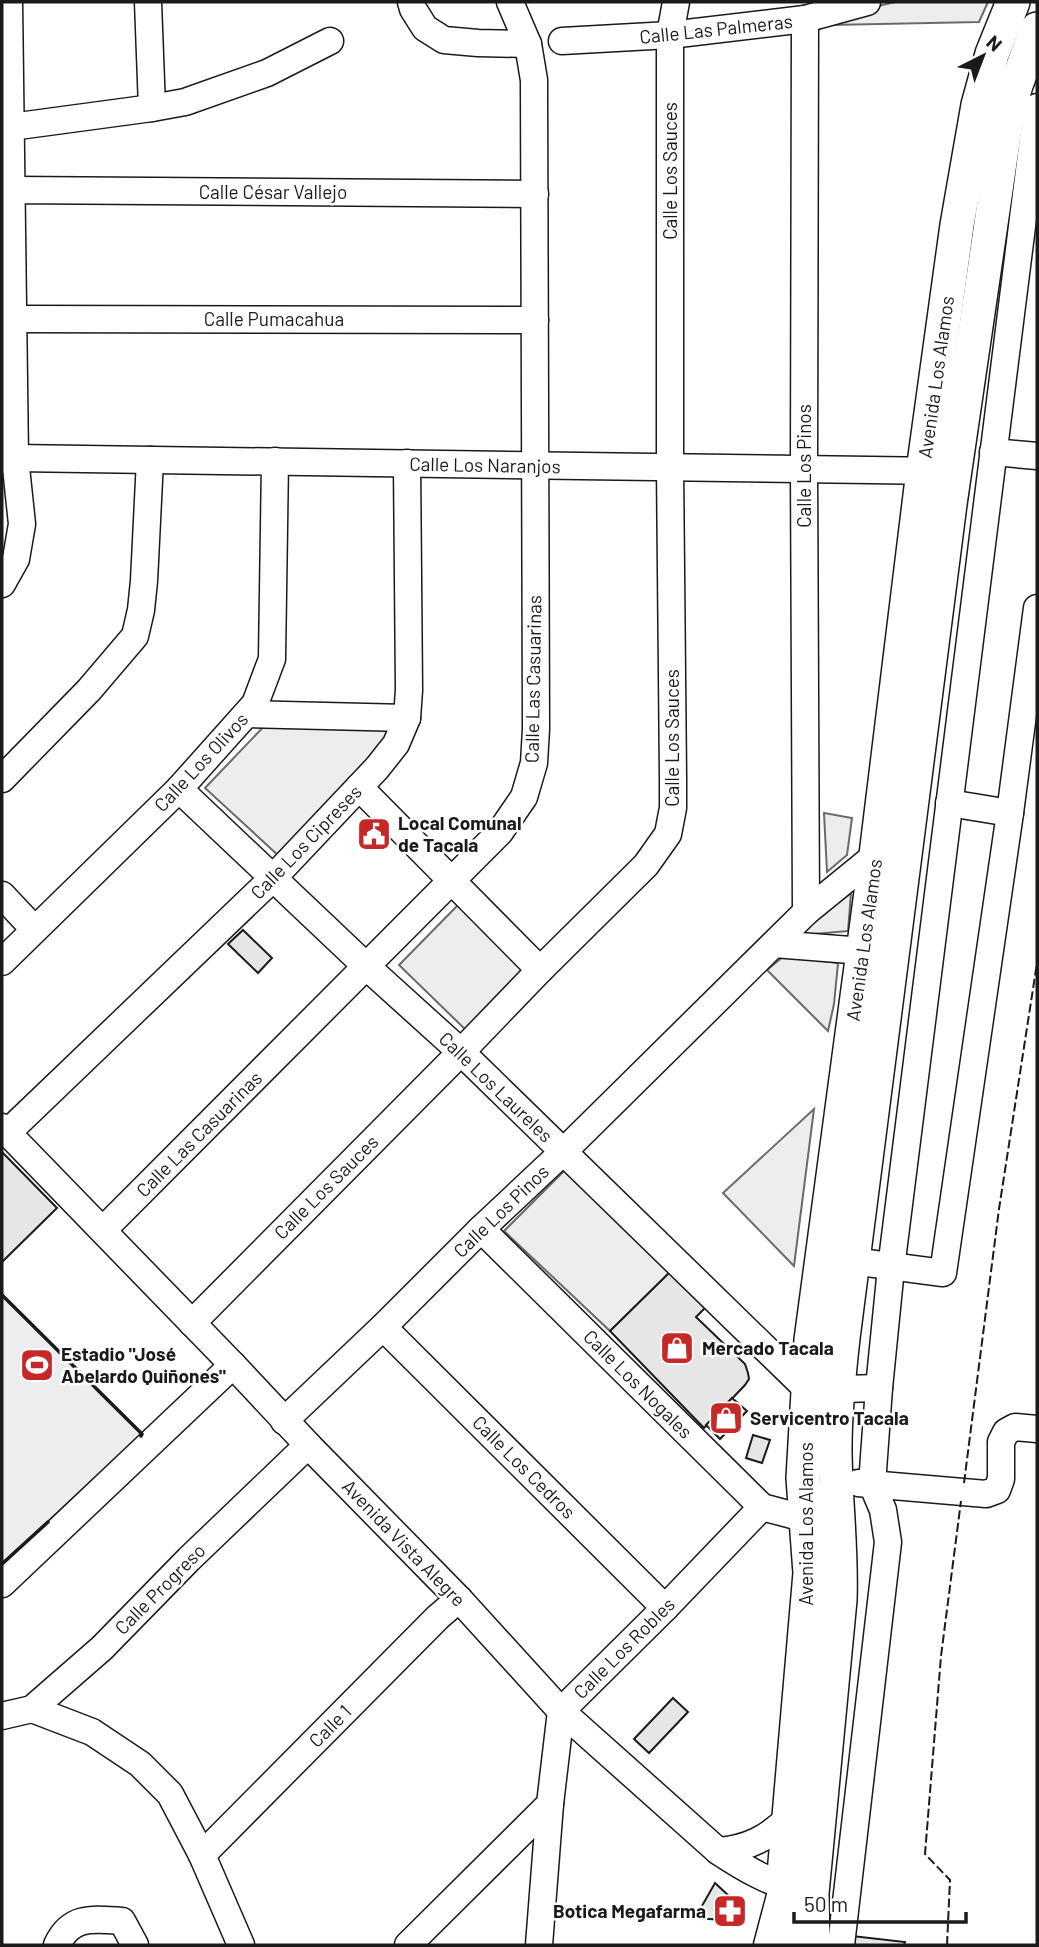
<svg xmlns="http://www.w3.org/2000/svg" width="1039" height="1947" font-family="Barlow,sans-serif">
<rect width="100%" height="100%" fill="#fff"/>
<!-- built -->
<g fill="#ededed" stroke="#6a6a6a" stroke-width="2">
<path d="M895,2h93l-9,20 -149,3 5,-9z"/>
<path d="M269,721l124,10 -112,127 -76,-70z"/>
<path d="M824,813l28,5 -5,37 -20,17z"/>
<path d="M851,893l-3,38 -45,4 2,-9z"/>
<path d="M461,902l70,68 -62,63 -70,-68z"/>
<path d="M784,956l54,7 -4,41 -6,27 -61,-61z"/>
<path d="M814,1109l-20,157 -71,-73z"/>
<path d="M564,1171l107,100 -61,60 -106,-100z"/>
<path d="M2,1295l140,139 -140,130z"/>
</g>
<!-- building -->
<g fill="#e6e6e6" stroke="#1a1a1a" stroke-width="2">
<path d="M243,930l29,28 -14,15 -30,-29z"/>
<path d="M2,1152l55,56 -55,54z"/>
<path d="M671,1271l36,35 -11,11 49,47 3,9 1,6 -4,6 -41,43 -94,-97z"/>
<path d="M732,1398l15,13 -27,28 -14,-14z"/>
<path d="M753,1435l17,5 -8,23 -16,-5z"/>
<path d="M673,1698l15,14 -39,41 -15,-14z"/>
<path d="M715,1883l29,27 -6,11 -43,-3z"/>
<path d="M852,1936l53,6 -1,3h-53z"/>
</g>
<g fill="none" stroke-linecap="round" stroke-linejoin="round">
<!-- minor casing -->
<g stroke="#1a1a1a" stroke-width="29">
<g id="minor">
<path d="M148,2l4,106"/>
<path d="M411,2l2,7 12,19 19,12 34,3 50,1"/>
<path d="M805,19l-1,450 2,443"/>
<path d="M562,41l108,-6 135,-16 62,-17"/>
<path d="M11,127l141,-19 33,-6 82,-29 63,-32"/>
<path d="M2,192l10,-2 523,4"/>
<path d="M14,319l521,1"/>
<path d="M993,452l44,4"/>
<path d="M2,460l13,-2 926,13"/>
<path d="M2,584l14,-25 6,-35 -7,-66 -6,-456"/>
<path d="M247,714l160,4"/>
<path d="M2,779l87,-89 46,-54 6,-26 3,-29 6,-121"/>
<path d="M359,787l181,183"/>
<path d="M179,789l188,178 94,85 347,338 71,-2"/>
<path d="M949,803l61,10"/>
<path d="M2,895l32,34"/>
<path d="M774,944l89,7"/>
<path d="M2,962l177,-173 76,-85 17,-45 3,-198"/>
<path d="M2,1127l231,238 75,80 151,154 102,112 157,140c26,17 52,33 83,39"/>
<path d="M7,1133l266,-255 104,-110 19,-24 11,-26 2,-28 -2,-227"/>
<path d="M481,1229l281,278 45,12"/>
<path d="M103,1230l397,-398 24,-35 10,-34 2,-34 -2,-649 -6,-36 -18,-42"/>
<path d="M852,1261l91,12 67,-460 27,-205"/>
<path d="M192,1323l269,-271 79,-82 106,-105 22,-31 5,-26v-30l-3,-311v-432l6,-33"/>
<path d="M383,1327l282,281"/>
<path d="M284,1421l99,-94 98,-98 82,-77 243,-240 70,-57"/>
<path d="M858,1483l128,11 11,-4 4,-11v-37l5,-10 9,-5 22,2"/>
<path d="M2,1584l231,-219"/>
<path d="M32,1709l60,23 48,32 30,30 32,61 39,90"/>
<path d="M2,1716l30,-7 70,-61 87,-89 119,-114"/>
<path d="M718,1851c29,-2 51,-13 71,-34"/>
<path d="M202,1855l236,-238 21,-18"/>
<path d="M57,1945c14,-30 36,-26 65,-24l13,24"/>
<path d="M408,1945l142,-141"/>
<path d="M539,1945l11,-141 11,-93 104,-103 97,-101"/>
<path d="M767,1945l14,-53"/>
<path d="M841,1945l47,-403 -5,-32 -11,-26 7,-96 12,-120 146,-1161"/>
</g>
</g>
<!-- major casing -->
<g stroke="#1a1a1a" stroke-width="36">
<g id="major">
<path d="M792,1945l-9,-59 27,-313 -7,-95 8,-138 65,-485 47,-384 34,-246 21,-120 14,-51 21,-52"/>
<path d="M813,1945l-1,-52 28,-293c2,-51 -5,-102 -5,-153 0,-37 4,-73 8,-109l107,-834 56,-383 10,-36 21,-56"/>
</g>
</g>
<!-- minor -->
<use href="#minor" stroke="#fff" stroke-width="26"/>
<!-- major -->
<use href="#major" stroke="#fff" stroke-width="33"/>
<!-- fence -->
<g stroke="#1a1a1a" stroke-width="2" stroke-dasharray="9 3.5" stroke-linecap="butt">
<path d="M964,1483l35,-274 38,-246"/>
<path d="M947,1945l3,-65 -25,-26 16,-198 20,-155"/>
</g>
<!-- wall -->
<g stroke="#1a1a1a" stroke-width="3.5">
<path d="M2,1295l140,139 -1,2"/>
<path d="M2,1564l46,-42"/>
</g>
</g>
<!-- icons -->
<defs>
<g id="civic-square" transform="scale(1.75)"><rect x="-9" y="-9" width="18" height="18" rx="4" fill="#c62828" stroke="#fff"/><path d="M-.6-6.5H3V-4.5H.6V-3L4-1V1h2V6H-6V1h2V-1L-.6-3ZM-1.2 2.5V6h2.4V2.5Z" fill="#fff"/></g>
<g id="shop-square" transform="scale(1.75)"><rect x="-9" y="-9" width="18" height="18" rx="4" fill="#c62828" stroke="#fff"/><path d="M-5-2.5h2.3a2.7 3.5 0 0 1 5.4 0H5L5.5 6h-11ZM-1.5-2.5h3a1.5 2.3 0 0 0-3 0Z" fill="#fff"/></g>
<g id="stadium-square" transform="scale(1.75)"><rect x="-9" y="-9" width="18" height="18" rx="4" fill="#c62828" stroke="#fff"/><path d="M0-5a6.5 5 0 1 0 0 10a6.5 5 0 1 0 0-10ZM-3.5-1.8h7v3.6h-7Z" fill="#fff"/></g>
<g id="pharmacy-square" transform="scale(1.75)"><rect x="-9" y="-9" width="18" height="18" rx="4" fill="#c62828" stroke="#fff"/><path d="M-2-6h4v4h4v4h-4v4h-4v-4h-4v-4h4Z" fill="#fff"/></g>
</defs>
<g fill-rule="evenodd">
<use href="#civic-square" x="374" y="834"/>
<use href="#shop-square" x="677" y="1348"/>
<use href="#stadium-square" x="37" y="1365"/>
<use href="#shop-square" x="726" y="1418"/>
<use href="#pharmacy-square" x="730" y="1911"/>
</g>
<g text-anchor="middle" stroke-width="5" stroke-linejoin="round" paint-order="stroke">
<!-- street labels -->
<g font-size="19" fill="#1a1a1a" stroke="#fff">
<text transform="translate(716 29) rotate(-6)" y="7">Calle Las Palmeras</text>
<text transform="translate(670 171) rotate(-90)" y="7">Calle Los Sauces</text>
<text x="273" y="199">Calle César Vallejo</text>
<text x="274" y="326">Calle Pumacahua</text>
<text transform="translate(936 377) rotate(-82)" y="7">Avenida Los Alamos</text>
<text transform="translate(485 465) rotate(1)" y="7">Calle Los Naranjos</text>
<text transform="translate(804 466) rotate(-90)" y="7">Calle Los Pinos</text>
<text transform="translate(533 679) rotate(-89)" y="7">Calle Las Casuarinas</text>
<text transform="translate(672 738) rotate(-90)" y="7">Calle Los Sauces</text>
<text transform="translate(201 762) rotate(-47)" y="7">Calle Los Olivos</text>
<text transform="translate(306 842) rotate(-46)" y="7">Calle Los Cipreses</text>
<text transform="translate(864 940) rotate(-82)" y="7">Avenida Los Alamos</text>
<text transform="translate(496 1087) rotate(44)" y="7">Calle Los Laureles</text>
<text transform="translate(199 1134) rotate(-45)" y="7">Calle Las Casuarinas</text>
<text transform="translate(326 1187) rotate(-45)" y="7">Calle Los Sauces</text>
<text transform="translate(501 1211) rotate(-44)" y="7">Calle Los Pinos</text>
<text transform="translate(638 1384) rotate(45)" y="7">Calle Los Nogales</text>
<text transform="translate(524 1467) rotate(45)" y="7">Calle Los Cedros</text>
<text transform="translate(806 1524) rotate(-90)" y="7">Avenida Los Alamos</text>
<text transform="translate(404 1543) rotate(46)" y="7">Avenida Vista Alegre</text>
<text transform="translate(160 1589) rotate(-45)" y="7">Calle Progreso</text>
<text transform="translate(624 1648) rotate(-45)" y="7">Calle Los Robles</text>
<text transform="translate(330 1726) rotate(-45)" y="7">Calle 1</text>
</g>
<!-- poi labels -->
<g font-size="19" font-weight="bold" fill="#1a1a1a" stroke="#fff" text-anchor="start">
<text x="398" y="830">Local Comunal<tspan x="398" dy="22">de Tacala</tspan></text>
<text x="702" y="1355">Mercado Tacala</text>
<text x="61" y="1361">Estadio "José<tspan x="61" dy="22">Abelardo Quiñones"</tspan></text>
<text x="750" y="1425">Servicentro Tacala</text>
<text x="706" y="1918" text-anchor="end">Botica Megafarma</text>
</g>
</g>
<!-- border -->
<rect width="1039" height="1947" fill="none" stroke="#1a1a1a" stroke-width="7"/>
<!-- north arrow -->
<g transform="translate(983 56) rotate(42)" stroke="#ffffff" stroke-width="5" paint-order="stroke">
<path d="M0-5L12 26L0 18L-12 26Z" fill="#1a1a1a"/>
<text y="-10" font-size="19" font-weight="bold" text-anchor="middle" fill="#1a1a1a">N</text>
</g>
<!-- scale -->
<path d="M794 1912v10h172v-10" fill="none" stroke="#1a1a1a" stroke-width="3.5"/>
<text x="804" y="1912" font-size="21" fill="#1a1a1a" stroke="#ffffff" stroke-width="5" paint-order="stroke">50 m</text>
</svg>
